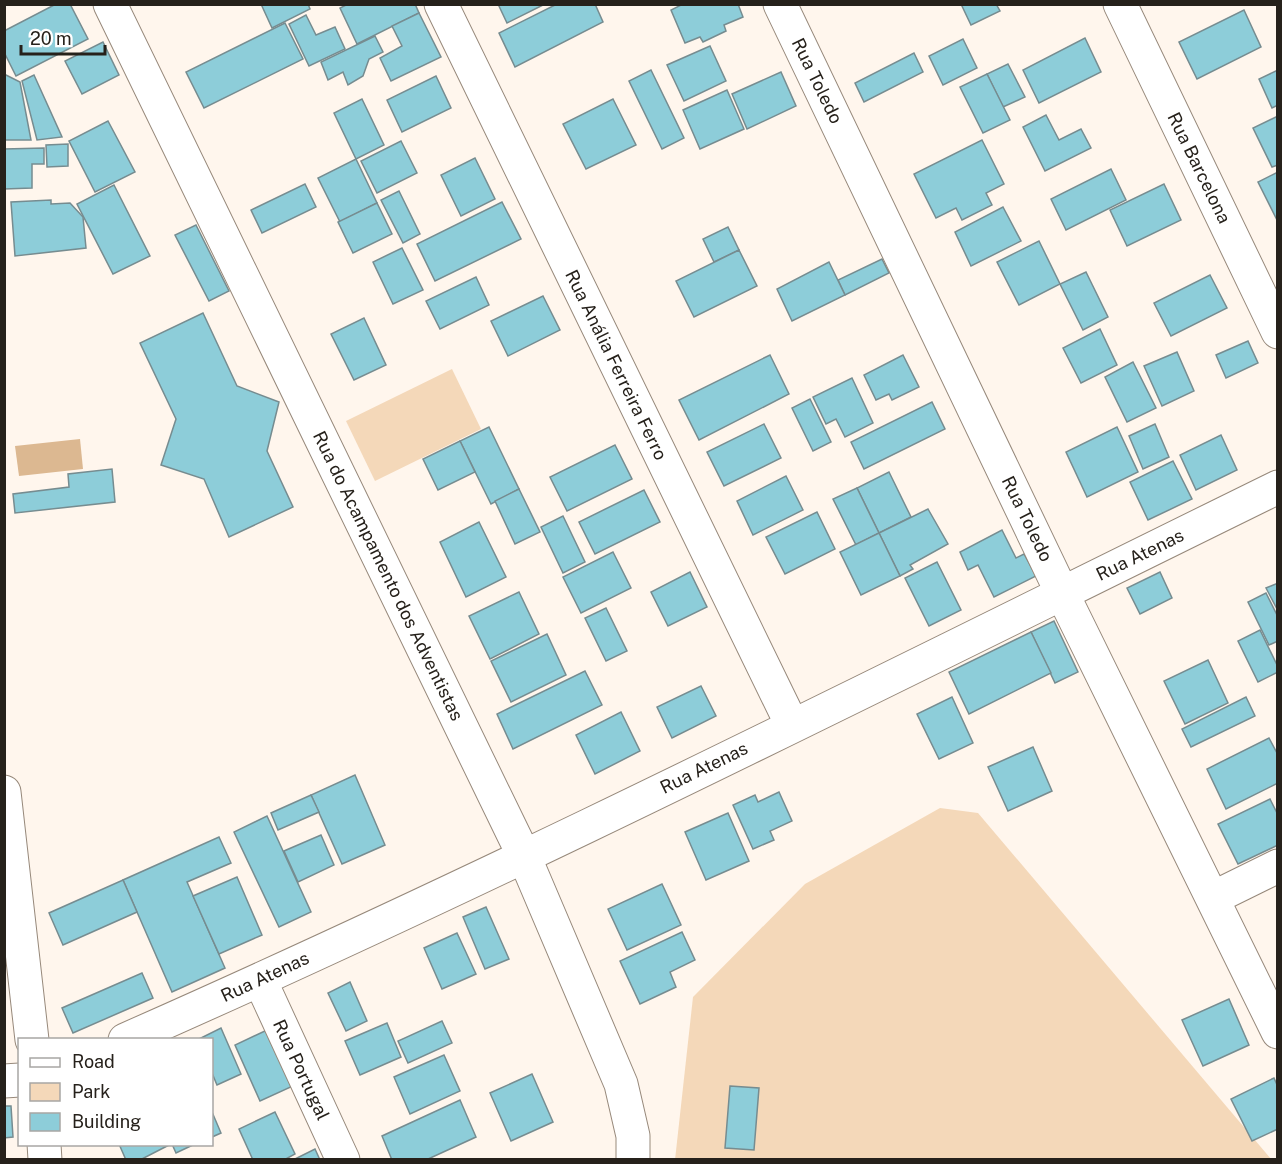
<svg xmlns="http://www.w3.org/2000/svg" width="1282" height="1164" font-family="'Public Sans',sans-serif">
<rect width="100%" height="100%" fill="#fff6ed"/>
<!-- green -->
<g fill="#f4d8b9">
<path d="M452,369l29,60 -106,52 -29,-60z"/>
<path d="M940,808l38,5 293,346 -596,1 18,-163 112,-113z"/>
</g>
<!-- water -->
<path fill="#dcb891" d="M80,439l3,30 -64,7 -4,-30z"/>
<!-- building -->
<g fill="#8dcdd9" stroke="#768c90" stroke-width="1.5">
<path d="M56,4h14l18,35 -72,37 -12,-24v-21z"/>
<path d="M261,4h47l2,5 -38,19z"/>
<path d="M348,4h67l4,9 -62,31 -17,-36z"/>
<path d="M498,4h47l-38,19z"/>
<path d="M557,4h38l8,18 -88,45 -16,-34z"/>
<path d="M683,4h55l5,13 -19,8 2,6 -23,11 -3,-5 -15,6 -14,-33z"/>
<path d="M961,4h35l4,7 -29,14z"/>
<path d="M1244,10l17,37 -64,32 -18,-37z"/>
<path d="M419,13l22,44 -50,24 -11,-23 22,-12 -10,-20z"/>
<path d="M306,15l10,20 19,-8 10,22 -36,17 -20,-42z"/>
<path d="M285,23l18,36 -99,49 -18,-36z"/>
<path d="M375,36l8,16 -14,7 -6,17 -15,9 -5,-13 -15,8 -7,-18z"/>
<path d="M1085,38l16,34 -62,31 -16,-33z"/>
<path d="M963,39l14,29 -34,17 -14,-29z"/>
<path d="M103,42l16,33 -37,19 -17,-33z"/>
<path d="M710,46l16,35 -42,20 -17,-36z"/>
<path d="M914,53l9,19 -59,30 -9,-19z"/>
<path d="M1008,64l17,33 -22,10 -16,-33z"/>
<path d="M651,70l33,68 -22,11 -33,-68z"/>
<path d="M1278,70v35l-6,3 -13,-29z"/>
<path d="M781,72l15,34 -49,23 -15,-35z"/>
<path d="M4,74l16,8 11,58h-27z"/>
<path d="M987,74l23,46 -27,13 -23,-46z"/>
<path d="M34,75l28,62 -25,3 -15,-59z"/>
<path d="M436,76l15,32 -49,24 -15,-32z"/>
<path d="M727,90l17,39 -44,20 -17,-39z"/>
<path d="M362,99l22,46 -28,14 -22,-46z"/>
<path d="M613,99l23,46 -50,24 -23,-45z"/>
<path d="M1046,115l13,25 22,-11 10,19 -46,23 -22,-44z"/>
<path d="M1278,116v49l-6,2 -19,-39z"/>
<path d="M108,121l27,51 -40,20 -26,-51z"/>
<path d="M982,140l22,44 -18,9 6,12 -30,15 -6,-12 -20,10 -22,-44z"/>
<path d="M401,141l16,32 -40,20 -16,-32z"/>
<path d="M68,144v22l-21,1 -1,-22z"/>
<path d="M44,148v16h-12v24l-28,1v-40z"/>
<path d="M475,158l20,41 -34,17 -20,-41z"/>
<path d="M356,159l21,44 -37,19 -22,-44z"/>
<path d="M1111,169l15,31 -60,30 -15,-31z"/>
<path d="M1278,172v48h-1l-19,-38z"/>
<path d="M305,184l11,23 -54,26 -11,-23z"/>
<path d="M1164,184l17,36 -54,26 -17,-36z"/>
<path d="M114,185l36,71 -37,18 -36,-70z"/>
<path d="M399,191l21,43 -17,9 -22,-43z"/>
<path d="M51,200v4l19,-1 13,14 3,31 -71,8 -4,-54z"/>
<path d="M502,202l19,37 -86,42 -18,-37z"/>
<path d="M377,203l15,31 -39,19 -15,-31z"/>
<path d="M1003,207l18,34 -50,25 -16,-34z"/>
<path d="M196,225l33,66 -20,10 -34,-66z"/>
<path d="M728,227l11,23 -25,12 -11,-23z"/>
<path d="M1039,241l21,43 -41,21 -22,-43z"/>
<path d="M402,248l21,42 -30,14 -20,-42z"/>
<path d="M739,250l18,36 -63,31 -18,-36z"/>
<path d="M882,259l7,14 -44,22 -7,-15z"/>
<path d="M829,262l16,33 -53,26 -15,-32z"/>
<path d="M1086,272l22,45 -25,13 -23,-46z"/>
<path d="M1210,275l17,33 -56,28 -17,-33z"/>
<path d="M476,277l13,28 -49,24 -14,-28z"/>
<path d="M543,296l17,34 -52,26 -17,-35z"/>
<path d="M203,313l34,73 42,16 -12,49 26,56 -64,30 -25,-58 -43,-14 15,-46 -36,-76z"/>
<path d="M364,318l22,47 -32,15 -23,-46z"/>
<path d="M1100,329l17,36 -36,18 -18,-35z"/>
<path d="M1248,341l10,22 -32,15 -10,-23z"/>
<path d="M1177,352l17,39 -32,15 -18,-40z"/>
<path d="M770,355l19,39 -90,46 -20,-40z"/>
<path d="M903,355l16,32 -27,13 -3,-6 -13,6 -12,-25z"/>
<path d="M1133,362l23,46 -29,14 -22,-45z"/>
<path d="M852,378l21,45 -28,14 -9,-18 -10,5 -13,-27z"/>
<path d="M810,399l21,43 -18,9 -21,-43z"/>
<path d="M932,402l13,27 -81,40 -13,-27z"/>
<path d="M764,424l17,34 -57,28 -17,-34z"/>
<path d="M1155,424l14,33 -26,12 -14,-33z"/>
<path d="M489,427l30,62 -28,15 -31,-63z"/>
<path d="M1117,427l21,45 -51,25 -21,-45z"/>
<path d="M1221,435l16,35 -41,20 -16,-35z"/>
<path d="M460,441l15,31 -37,18 -15,-31z"/>
<path d="M615,445l17,34 -65,32 -17,-34z"/>
<path d="M1173,461l19,38 -44,21 -18,-38z"/>
<path d="M112,469l3,33 -100,11 -2,-19 56,-7 -1,-13z"/>
<path d="M889,472l22,45 -32,16 -22,-45z"/>
<path d="M786,476l17,34 -50,25 -16,-34z"/>
<path d="M857,488l22,45 -23,12 -23,-46z"/>
<path d="M519,489l21,43 -25,12 -20,-43z"/>
<path d="M644,490l16,32 -65,32 -16,-32z"/>
<path d="M928,509l20,35 -38,21 3,4 -13,7 -21,-43z"/>
<path d="M817,512l18,37 -50,25 -19,-37z"/>
<path d="M563,516l22,46 -22,11 -22,-46z"/>
<path d="M479,522l27,55 -40,20 -26,-55z"/>
<path d="M1002,530l14,28 8,-4 12,22 -42,21 -16,-32 -10,5 -8,-18z"/>
<path d="M879,533l21,43 -39,19 -21,-43z"/>
<path d="M613,552l18,36 -50,25 -18,-36z"/>
<path d="M937,562l24,48 -32,16 -24,-48z"/>
<path d="M690,572l17,35 -39,19 -17,-34z"/>
<path d="M1160,572l12,26 -32,16 -13,-26z"/>
<path d="M1278,583v28l-12,-23z"/>
<path d="M519,592l20,42 -49,25 -21,-43z"/>
<path d="M1266,593l12,24v24l-9,4 -21,-43z"/>
<path d="M606,608l21,43 -21,10 -21,-43z"/>
<path d="M1054,621l24,51 -23,11 -24,-51z"/>
<path d="M1260,630l18,37v5l-20,10 -20,-41z"/>
<path d="M1031,632l20,41 -82,41 -20,-42z"/>
<path d="M547,634l19,41 -55,27 -20,-41z"/>
<path d="M1208,660l20,43 -43,21 -21,-43z"/>
<path d="M585,671l17,34 -89,44 -16,-35z"/>
<path d="M701,686l15,30 -44,22 -15,-31z"/>
<path d="M952,697l21,46 -34,16 -22,-45z"/>
<path d="M1246,697l9,19 -64,31 -9,-18z"/>
<path d="M621,712l19,39 -45,23 -19,-39z"/>
<path d="M1269,738l9,17v28l-52,26 -19,-40z"/>
<path d="M1033,747l19,44 -44,20 -20,-44z"/>
<path d="M355,775l30,70 -43,19 -31,-69z"/>
<path d="M779,792l13,29 -22,10 4,9 -21,9 -20,-44 22,-10 3,7z"/>
<path d="M311,795l8,17 -41,18 -7,-17z"/>
<path d="M1270,799l8,16v30l-40,19 -20,-40z"/>
<path d="M728,813l21,48 -43,19 -21,-48z"/>
<path d="M267,816l44,96 -32,15 -45,-95z"/>
<path d="M321,835l13,30 -36,17 -14,-31z"/>
<path d="M219,837l12,26 -44,19 38,86 -53,24 -49,-112z"/>
<path d="M237,877l25,58 -43,19 -26,-58z"/>
<path d="M123,880l14,32 -74,33 -14,-32z"/>
<path d="M662,884l19,41 -54,25 -19,-41z"/>
<path d="M486,907l23,52 -24,10 -22,-52z"/>
<path d="M682,932l13,28 -25,12 6,15 -36,17 -20,-43z"/>
<path d="M457,933l19,41 -34,15 -18,-41z"/>
<path d="M142,973l11,25 -80,35 -11,-25z"/>
<path d="M350,982l17,39 -21,10 -18,-38z"/>
<path d="M1229,999l20,46 -46,21 -21,-46z"/>
<path d="M442,1021l10,22 -44,20 -10,-22z"/>
<path d="M387,1023l14,34 -41,18 -15,-34z"/>
<path d="M221,1028l20,46 -24,11 -5,-12v-33h-15z"/>
<path d="M267,1030l26,56 -33,15 -25,-56z"/>
<path d="M444,1055l16,36 -50,23 -16,-37z"/>
<path d="M532,1074l21,48 -42,19 -21,-48z"/>
<path d="M1274,1078l4,9v42l-26,12 -21,-42z"/>
<path d="M730,1086l29,2 -5,62 -29,-2z"/>
<path d="M460,1100l16,37 -50,23h-34l-10,-24z"/>
<path d="M4,1106h7l2,31 -9,1z"/>
<path d="M212,1112l9,21 -9,4z"/>
<path d="M275,1112l20,42 -11,6h-31l-14,-31z"/>
<path d="M119,1144h52l-31,16h-14z"/>
<path d="M172,1144h23l-19,9z"/>
<path d="M315,1149l5,11h-27z"/>
</g>
<g fill="none" stroke-linecap="round" stroke-linejoin="round">
<!-- minor casing -->
<g stroke="#97897b" stroke-width="35">
<g id="minor">
<path d="M110,4l414,852 97,228 12,52v24"/>
<path d="M441,4l351,721"/>
<path d="M780,4l282,589 216,439"/>
<path d="M1120,4l158,328"/>
<path d="M4,792l28,248"/>
<path d="M1213,898l65,-32"/>
<path d="M260,980l83,180"/>
<path d="M125,1040c390,-172 770,-365 1153,-553"/>
<path d="M4,1081l16,-1"/>
<path d="M44,1144l1,16"/>
</g>
</g>
<!-- minor -->
<use href="#minor" stroke="#fff" stroke-width="33"/>
</g>
<g text-anchor="middle" stroke-width="4.5" stroke-linejoin="round" paint-order="stroke">
<!-- street labels -->
<g font-size="18" fill="#26211b" stroke="#fff">
<text transform="translate(817 81) rotate(64)" y="6">Rua Toledo</text>
<text transform="translate(1199 168) rotate(64)" y="6">Rua Barcelona</text>
<text transform="translate(616 365) rotate(64)" y="6">Rua Anália Ferreira Ferro</text>
<text transform="translate(1027 519) rotate(64)" y="6">Rua Toledo</text>
<text transform="translate(1140 555) rotate(-26)" y="6">Rua Atenas</text>
<text transform="translate(388 576) rotate(64)" y="6">Rua do Acampamento dos Adventistas</text>
<text transform="translate(704 768) rotate(-26)" y="6">Rua Atenas</text>
<text transform="translate(265 977) rotate(-25)" y="6">Rua Atenas</text>
<text transform="translate(301 1070) rotate(65)" y="6">Rua Portugal</text>
</g>
</g>
<!-- border -->
<rect width="1282" height="1164" fill="none" stroke="#26211b" stroke-width="12"/>
<!-- legend -->
<rect x="18" y="1038" width="195" height="108" fill="#ffffff" stroke="#a8a6a4" stroke-width="1.5"/>
<rect x="30" y="1058" width="30" height="9" fill="#ffffff" stroke="#a8a6a4" stroke-width="1.5"/>
<text x="72" y="1068" font-size="18" fill="#26211b">Road</text>
<rect x="30" y="1083" width="30" height="18" fill="#f4d8b9" stroke="#a8a6a4" stroke-width="1.5"/>
<text x="72" y="1098" font-size="18" fill="#26211b">Park</text>
<rect x="30" y="1113" width="30" height="18" fill="#8dcdd9" stroke="#a8a6a4" stroke-width="1.5"/>
<text x="72" y="1128" font-size="18" fill="#26211b">Building</text>
<!-- scale -->
<path d="M21 45v9h84v-9" fill="none" stroke="#26211b" stroke-width="3"/>
<text x="30" y="45" font-size="18" fill="#26211b" stroke="#ffffff" stroke-width="4.5" paint-order="stroke">20 m</text>
</svg>
